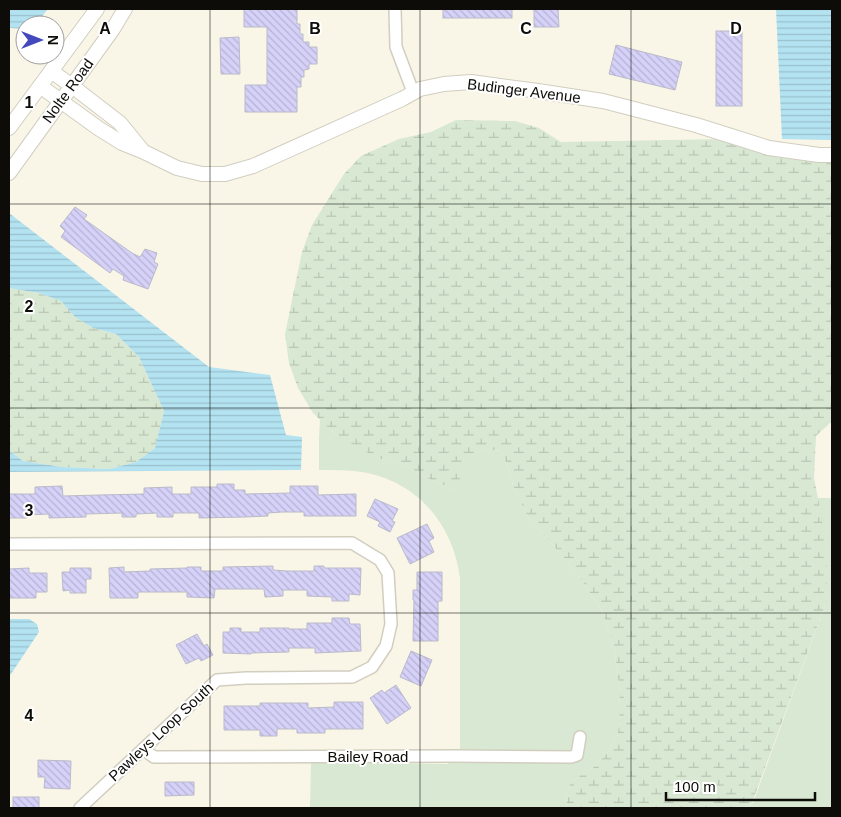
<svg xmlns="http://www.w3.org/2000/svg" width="841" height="817" font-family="Helvetica,sans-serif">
<defs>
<pattern id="wetland-marsh" width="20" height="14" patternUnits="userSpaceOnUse" patternTransform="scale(1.25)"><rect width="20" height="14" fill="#d8e8d2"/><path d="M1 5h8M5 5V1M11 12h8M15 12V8" fill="none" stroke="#b8c6b3"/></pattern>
<pattern id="water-rules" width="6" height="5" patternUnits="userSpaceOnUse" patternTransform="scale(1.25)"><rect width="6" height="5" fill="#b3e2f1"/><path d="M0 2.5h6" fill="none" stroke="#99c1cd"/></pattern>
<pattern id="building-back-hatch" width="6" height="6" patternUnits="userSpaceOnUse" patternTransform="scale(1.25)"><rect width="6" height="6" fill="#d6d1f8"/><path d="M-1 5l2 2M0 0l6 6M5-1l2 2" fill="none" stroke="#b6b2d3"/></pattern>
</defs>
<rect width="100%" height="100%" fill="#f9f6e7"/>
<!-- green -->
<g fill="#d8e8d2">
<path d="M320,419l15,15 46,25 27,8 23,13 25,10 9,-29 19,-12 17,2 8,18 5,21 15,29 24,26 28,34 21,32 12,35 5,39 1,22 -2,27 -10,18 -14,15 -23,15 -5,13 1,13h-257l1,-46 137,2v-9l11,-2 1,-3v-172c-7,-54 -43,-97 -98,-106 -14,-2 -28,-2 -43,-2v-31z"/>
<path d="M818,498h14v310h-88l9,-5 74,-203v-43z"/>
</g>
<!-- wetland -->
<g fill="url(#wetland-marsh)">
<path d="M456,120l59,1 24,7 22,14 162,-3 106,21 3,6v255l-16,15 -2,42 7,35 6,44v43l-75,203 -8,5h-177l-1,-13 5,-13 23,-15 14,-15 10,-18 2,-27 -1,-22 -5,-39 -12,-35 -21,-32 -28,-34 -24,-26 -15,-29 -5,-21 -8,-18 -17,-2 -18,12 -10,29 -25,-10 -23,-13 -27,-8 -21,-10 -25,-15 -22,-21 -15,-25 -9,-25 -4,-29 17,-82 10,-27 32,-51 17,-18 38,-17 32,-7z"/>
<path d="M9,288l30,5 22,8 14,16 18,11 23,6 23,23 25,54 -9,37 -19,14 -27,7 -47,-2 -39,-6 -14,-11z"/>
</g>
<!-- water -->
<g fill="url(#water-rules)">
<path d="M9,9h39l-13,16h-10v4l-16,-1z"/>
<path d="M776,9h56v131l-50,-1z"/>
<path d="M9,213l200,154 61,8 16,60 16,2 -1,33 -292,2v-22l14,11 39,6 47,2 27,-7 19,-14 9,-37 -25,-54 -23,-23 -23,-6 -18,-11 -14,-16 -22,-8 -30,-5z"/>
<path d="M9,619h20l8,5 2,8 -30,45z"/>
</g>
<!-- building -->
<g fill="url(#building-back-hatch)" stroke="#bbbac8">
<path d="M244,9h53v15h3v10h3v8h6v5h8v17h-8v5l-5,1v7h-3v10h-4v25h-52v-27h22v-58h-23z"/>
<rect x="443" y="9" width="69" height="9"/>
<path d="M534,9h24l1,18h-25z"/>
<rect x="716" y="31" width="26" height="75"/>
<path d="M239,37l1,37h-19l-1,-36z"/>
<path d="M616,45l66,17 -7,28 -66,-16z"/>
<path d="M75,207l12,8 -3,4 48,34 8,4 5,-8 12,4 -3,9 4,2 -10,25 -25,-9 1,-4 -11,-7 -3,4 -49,-36 4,-6 -5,-5z"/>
<path d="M217,484h17v6h11v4l45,-1v-7h28v9l38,-1v22h-52v-4h-22l-14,1v3l-23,1 -46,1v-5h-26v4h-16v-4l-21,1v3h-14v-4l-36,1v3l-37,1v-4l-22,1v3h-18v-24h26v-7l27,-1 1,10 36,-1 45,-1v-6l28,-1v7h19v-7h26z"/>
<path d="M375,499l23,10 -6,12 3,1 -5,10 -12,-6 2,-4 -13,-6z"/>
<path d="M427,524l7,14 -5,3 5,11 -24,12 -13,-26z"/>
<path d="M273,566v4l14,1h27v-5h10v2h37l-1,27 -11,-1v7h-17v-4l-25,-1v-6h-24v6l-18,1 -1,-8h-49l-1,9 -27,-1v-5h-49v6h-28l-1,-30 15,-1v5l26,-1v-2l37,-1v-1h14v4h22v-4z"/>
<path d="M29,568v5h18v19h-11v6h-27v-29z"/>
<path d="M70,568h21v11h-5v14h-16v-3l-7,1 -1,-19h8z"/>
<path d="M417,572h25v29h-4v40h-25l1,-41h-1v-10h4z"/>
<path d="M332,618h17l1,6h10l1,27 -46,2v-5h-26v4l-38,1v1l-28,-1v-21h7v-4h11v4h19v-4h29v1h18v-6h25z"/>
<path d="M197,634l7,12 3,-2 6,11 -12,6 -2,-3 -13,6 -10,-19z"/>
<path d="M411,651l21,9 -11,26 -21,-9z"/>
<path d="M396,685l15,23 -24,16 -17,-26 12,-8 2,3z"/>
<path d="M334,702h29v27h-38v4h-28v-4h-20v7h-17v-6h-36v-24h36v-3h48v5l26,-1z"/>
<path d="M38,760l33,1 -1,28 -26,-1 1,-11h-7z"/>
<path d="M165,782h29v13l-29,1z"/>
<rect x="13" y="797" width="26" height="11"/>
</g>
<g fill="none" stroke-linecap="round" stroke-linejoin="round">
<!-- minor casing -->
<g stroke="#d1cec0" stroke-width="14">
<g id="minor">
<path d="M395,9l1,38 17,45"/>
<path d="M9,544l343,-1 28,17 8,13 3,51 -5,22 -14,21 -20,10 -106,1 -29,2 -137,128"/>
<path d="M143,749l11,8 300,-1 117,1 6,-2 3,-18"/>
</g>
</g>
<!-- tertiary casing -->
<g stroke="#d1cec0" stroke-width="16">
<g id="tertiary">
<path d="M51,71l21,15 48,37 22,27"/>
<path d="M40,86l58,42 24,15 20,8 35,17 25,6h23l28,-8 149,-67 18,-10 24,-5 27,-2 67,9 65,10 93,24 73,23 50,7h13"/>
<path d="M9,128l88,-119"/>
<path d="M9,173l104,-144 12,-20"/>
</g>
</g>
<!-- minor -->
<use href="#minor" stroke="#fff" stroke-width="11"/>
<!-- tertiary -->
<use href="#tertiary" stroke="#fff" stroke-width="14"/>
</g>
<!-- grid -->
<path fill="none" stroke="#0d0c08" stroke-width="1" stroke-opacity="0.55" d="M210,9v799M420,9v799M631,9v799M9,204h823M9,408h823M9,613h823"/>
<g text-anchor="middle" stroke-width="4" stroke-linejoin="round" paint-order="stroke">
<!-- street labels -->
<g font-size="15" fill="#0d0c08" stroke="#fff">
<text transform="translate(68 91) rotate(-54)" y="5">Nolte Road</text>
<text transform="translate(524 91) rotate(7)" y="5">Budinger Avenue</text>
<text transform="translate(161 732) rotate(-43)" y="5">Pawleys Loop South</text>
<text x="368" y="762">Bailey Road</text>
</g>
</g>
<g font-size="16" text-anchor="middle" font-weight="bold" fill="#0d0c08" stroke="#fff" stroke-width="4" stroke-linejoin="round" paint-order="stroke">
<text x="105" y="34">A</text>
<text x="315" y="34">B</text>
<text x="526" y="34">C</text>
<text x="736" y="34">D</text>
<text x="29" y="108">1</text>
<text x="29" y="312">2</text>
<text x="29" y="516">3</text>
<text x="29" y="721">4</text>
</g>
<!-- border -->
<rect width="841" height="817" fill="none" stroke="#0d0c08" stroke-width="20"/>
<!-- north arrow -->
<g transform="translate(40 40) rotate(90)"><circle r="24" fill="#ffffff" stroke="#9e9e9c"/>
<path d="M0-4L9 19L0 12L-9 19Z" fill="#4348bd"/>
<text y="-8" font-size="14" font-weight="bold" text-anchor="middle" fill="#0d0c08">N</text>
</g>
<!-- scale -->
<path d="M666 792v8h149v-8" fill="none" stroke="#0d0c08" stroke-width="2.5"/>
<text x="674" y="792" font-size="15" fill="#0d0c08" stroke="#ffffff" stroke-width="4" paint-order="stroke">100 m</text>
</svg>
